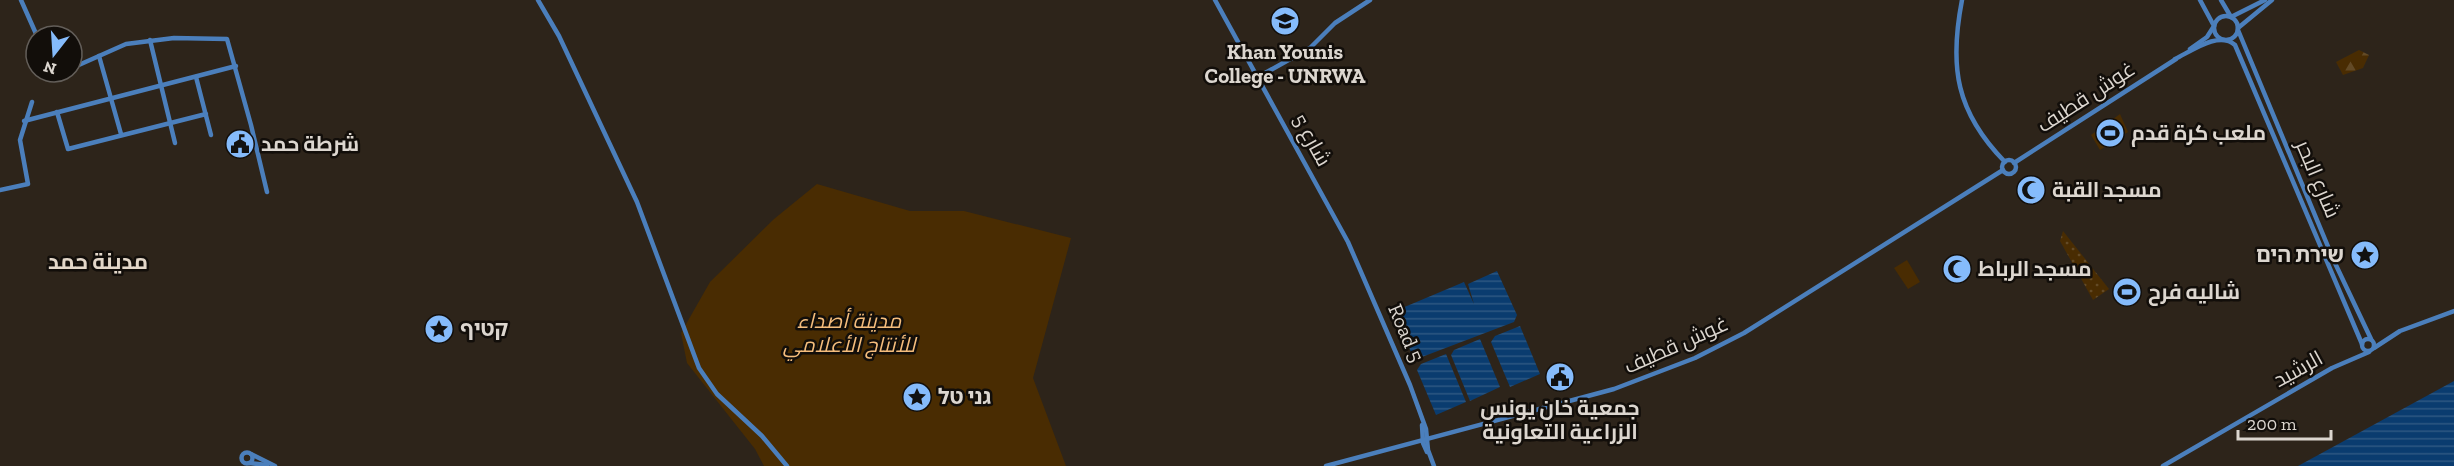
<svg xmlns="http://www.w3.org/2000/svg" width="2454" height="466" font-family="'Zilla Slab',Cairo,'Noto Sans Hebrew',serif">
<defs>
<pattern id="grass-dots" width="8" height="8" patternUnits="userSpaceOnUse" patternTransform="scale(1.5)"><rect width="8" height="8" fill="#492c02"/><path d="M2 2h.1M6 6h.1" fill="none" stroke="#634a26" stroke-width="1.8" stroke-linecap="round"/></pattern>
<pattern id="forest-firs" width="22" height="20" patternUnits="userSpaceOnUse" patternTransform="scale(1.5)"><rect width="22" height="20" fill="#492c02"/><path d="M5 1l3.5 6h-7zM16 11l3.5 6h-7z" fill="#634a26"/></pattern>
<pattern id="water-rules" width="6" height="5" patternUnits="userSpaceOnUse" patternTransform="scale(1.5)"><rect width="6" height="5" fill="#0a3c6f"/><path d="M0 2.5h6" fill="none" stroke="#2d5782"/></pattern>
</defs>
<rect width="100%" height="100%" fill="#2d241a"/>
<!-- grass -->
<path fill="url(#grass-dots)" d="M2063,231l46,58 -16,11 -33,-59z"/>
<!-- forest -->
<path fill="url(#forest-firs)" d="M2359,50l10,5 -6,13 -20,7 -7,-13z"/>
<!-- green -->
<g fill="#492c02">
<path d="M2120,114l8,18 -28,18 -9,-15z"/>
<path d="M817,184l93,27h54l107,27 -38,140 33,88h-302l-9,-17 -68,-86 -6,-30 29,-51 64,-63z"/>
<path d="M1907,260l13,22 -12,7 -14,-21z"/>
</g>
<!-- water -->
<g fill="url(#water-rules)">
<path d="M1497,271l20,44 -3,7 -100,38 -19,-49 69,-29 10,22 -6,-20z"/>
<path d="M1520,326l20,48 -30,13 -19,-45 4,-6z"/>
<path d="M1480,339l20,48 -30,14 -19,-46 3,-5z"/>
<path d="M1446,354l20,48 -30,13 -19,-45 4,-6z"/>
<path d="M2454,381v85h-156z"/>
</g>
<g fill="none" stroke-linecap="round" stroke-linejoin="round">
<!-- secondary -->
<g stroke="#4b7fbc" stroke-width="4.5">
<path d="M21,0l16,36"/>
<path d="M538,0l21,36 78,166 62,166 18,26 45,42 25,30"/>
<path d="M1215,0l133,242 62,143 16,44 2,21 6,16"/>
<path d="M1962,0c-13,67 -6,112 43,162"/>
<path d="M2221,0l10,17 34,-17"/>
<circle cx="2226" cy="28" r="12"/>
<path d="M2238,28l34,-28"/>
<path d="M2238,30l96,231 37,78"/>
<path d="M150,40l25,103"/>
<path d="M2190,49l17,-12 7,-11 -14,-26"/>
<path d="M99,56l22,78"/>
<path d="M2175,59c15,-7 44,-29 60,-14l127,299"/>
<path d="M72,68l54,-24 48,-6 53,1 24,86 16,67"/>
<path d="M54,72h10"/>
<path d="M196,77l15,58"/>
<path d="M1258,77l52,-29 25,-25 35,-23"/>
<path d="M57,112l11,37 138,-35"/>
<path d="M24,121l212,-55"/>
<circle cx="2009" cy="167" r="7"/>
<path d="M2014,163l162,-104"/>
<path d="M0,190l28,-6 -8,-44 12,-38"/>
<circle cx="2368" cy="345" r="6"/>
<path d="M2374,348l26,-17 54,-20"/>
<path d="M1422,425l1,18 4,9"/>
<circle cx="247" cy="458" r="5.5"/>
<path d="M251,454l24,12"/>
<path d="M249,463l18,2"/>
<path d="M1326,466l288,-77 81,-31 49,-25 259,-163"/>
<path d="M2163,466l169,-98 37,-16"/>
</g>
</g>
<!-- icons -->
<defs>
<g id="university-disc" transform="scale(1.5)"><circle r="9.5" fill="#85bbfb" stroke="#120e0a"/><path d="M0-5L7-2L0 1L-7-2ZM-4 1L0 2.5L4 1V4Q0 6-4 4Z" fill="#111"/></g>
<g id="stadium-disc" transform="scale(1.5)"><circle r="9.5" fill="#85bbfb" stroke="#120e0a"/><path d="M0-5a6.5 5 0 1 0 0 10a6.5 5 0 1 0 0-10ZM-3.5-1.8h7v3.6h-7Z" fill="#111"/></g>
<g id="civic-disc" transform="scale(1.5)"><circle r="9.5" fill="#85bbfb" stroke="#120e0a"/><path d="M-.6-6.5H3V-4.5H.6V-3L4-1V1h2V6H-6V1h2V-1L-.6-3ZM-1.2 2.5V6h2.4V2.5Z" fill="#111"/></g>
<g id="mosque-disc" transform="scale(1.5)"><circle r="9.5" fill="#85bbfb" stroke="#120e0a"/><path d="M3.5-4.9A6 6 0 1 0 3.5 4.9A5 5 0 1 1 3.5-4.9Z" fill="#111"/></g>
<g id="sight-disc" transform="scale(1.5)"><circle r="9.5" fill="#85bbfb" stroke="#120e0a"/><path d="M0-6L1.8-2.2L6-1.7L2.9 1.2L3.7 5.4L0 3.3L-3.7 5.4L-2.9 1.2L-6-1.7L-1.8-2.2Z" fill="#111"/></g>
</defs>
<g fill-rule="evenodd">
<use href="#university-disc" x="1285" y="21"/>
<use href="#stadium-disc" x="2110" y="133"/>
<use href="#civic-disc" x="240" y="144"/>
<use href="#mosque-disc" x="2031" y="190"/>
<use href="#sight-disc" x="2365" y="255"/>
<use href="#mosque-disc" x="1957" y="269"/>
<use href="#stadium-disc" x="2127" y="292"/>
<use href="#sight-disc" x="439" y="329"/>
<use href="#civic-disc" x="1560" y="377"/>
<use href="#sight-disc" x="917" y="397"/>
</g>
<g text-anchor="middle" stroke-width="5" stroke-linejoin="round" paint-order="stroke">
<!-- poi labels -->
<g font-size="21" font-weight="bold" fill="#dcd6cf" stroke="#120e0a" text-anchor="start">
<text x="1285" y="59" text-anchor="middle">Khan Younis<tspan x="1285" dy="24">College - UNRWA</tspan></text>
<text x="2131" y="140">ملعب كرة قدم</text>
<text x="261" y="151">شرطة حمد</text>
<text x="2052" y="197">مسجد القبة</text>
<text x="2344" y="262" text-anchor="end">שירת הים</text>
<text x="1978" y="276">مسجد الرباط</text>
<text x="2148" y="299">شاليه فرح</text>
<text x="460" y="336">קטיף</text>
<text x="938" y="404">גני טל</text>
<text x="1560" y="415" text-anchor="middle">جمعية خان يونس<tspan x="1560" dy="24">الزراعية التعاونية</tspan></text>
</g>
<!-- street labels -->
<g font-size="21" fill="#dcd6cf" stroke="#120e0a">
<text transform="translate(2086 97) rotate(-33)" y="7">غوش قطيف</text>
<text transform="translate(1312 140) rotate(61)" y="7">شارع 5</text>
<text transform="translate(2318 179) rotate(67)" y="7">شارع البحر</text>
<text transform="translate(1406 333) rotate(67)" y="7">Road 5</text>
<text transform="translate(1676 345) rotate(-24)" y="7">غوش قطيف</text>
<text transform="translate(2298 369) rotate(-29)" y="7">الرشيد</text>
</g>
<!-- park labels -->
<g font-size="21" font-style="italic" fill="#f5bd7c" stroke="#120e0a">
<text x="849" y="328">مدينة أصداء<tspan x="849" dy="24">للأنتاج الأعلامي</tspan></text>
</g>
<!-- neighbourhood labels -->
<g font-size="22" font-weight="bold" fill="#e3d7c9" stroke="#120e0a">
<text x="98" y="269">مدينة حمد</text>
</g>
</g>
<!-- north arrow -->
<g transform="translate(54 54) rotate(197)"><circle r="28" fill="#120e0a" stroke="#635e59" stroke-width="1.5"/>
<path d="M0-4.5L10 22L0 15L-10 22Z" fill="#85bbfb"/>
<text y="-9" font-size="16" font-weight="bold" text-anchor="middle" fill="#dcd6cf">N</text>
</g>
<!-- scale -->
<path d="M2238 430v9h93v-9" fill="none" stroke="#dcd6cf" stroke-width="3"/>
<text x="2247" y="430" font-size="18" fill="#dcd6cf" stroke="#120e0a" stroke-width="4.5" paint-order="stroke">200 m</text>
</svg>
